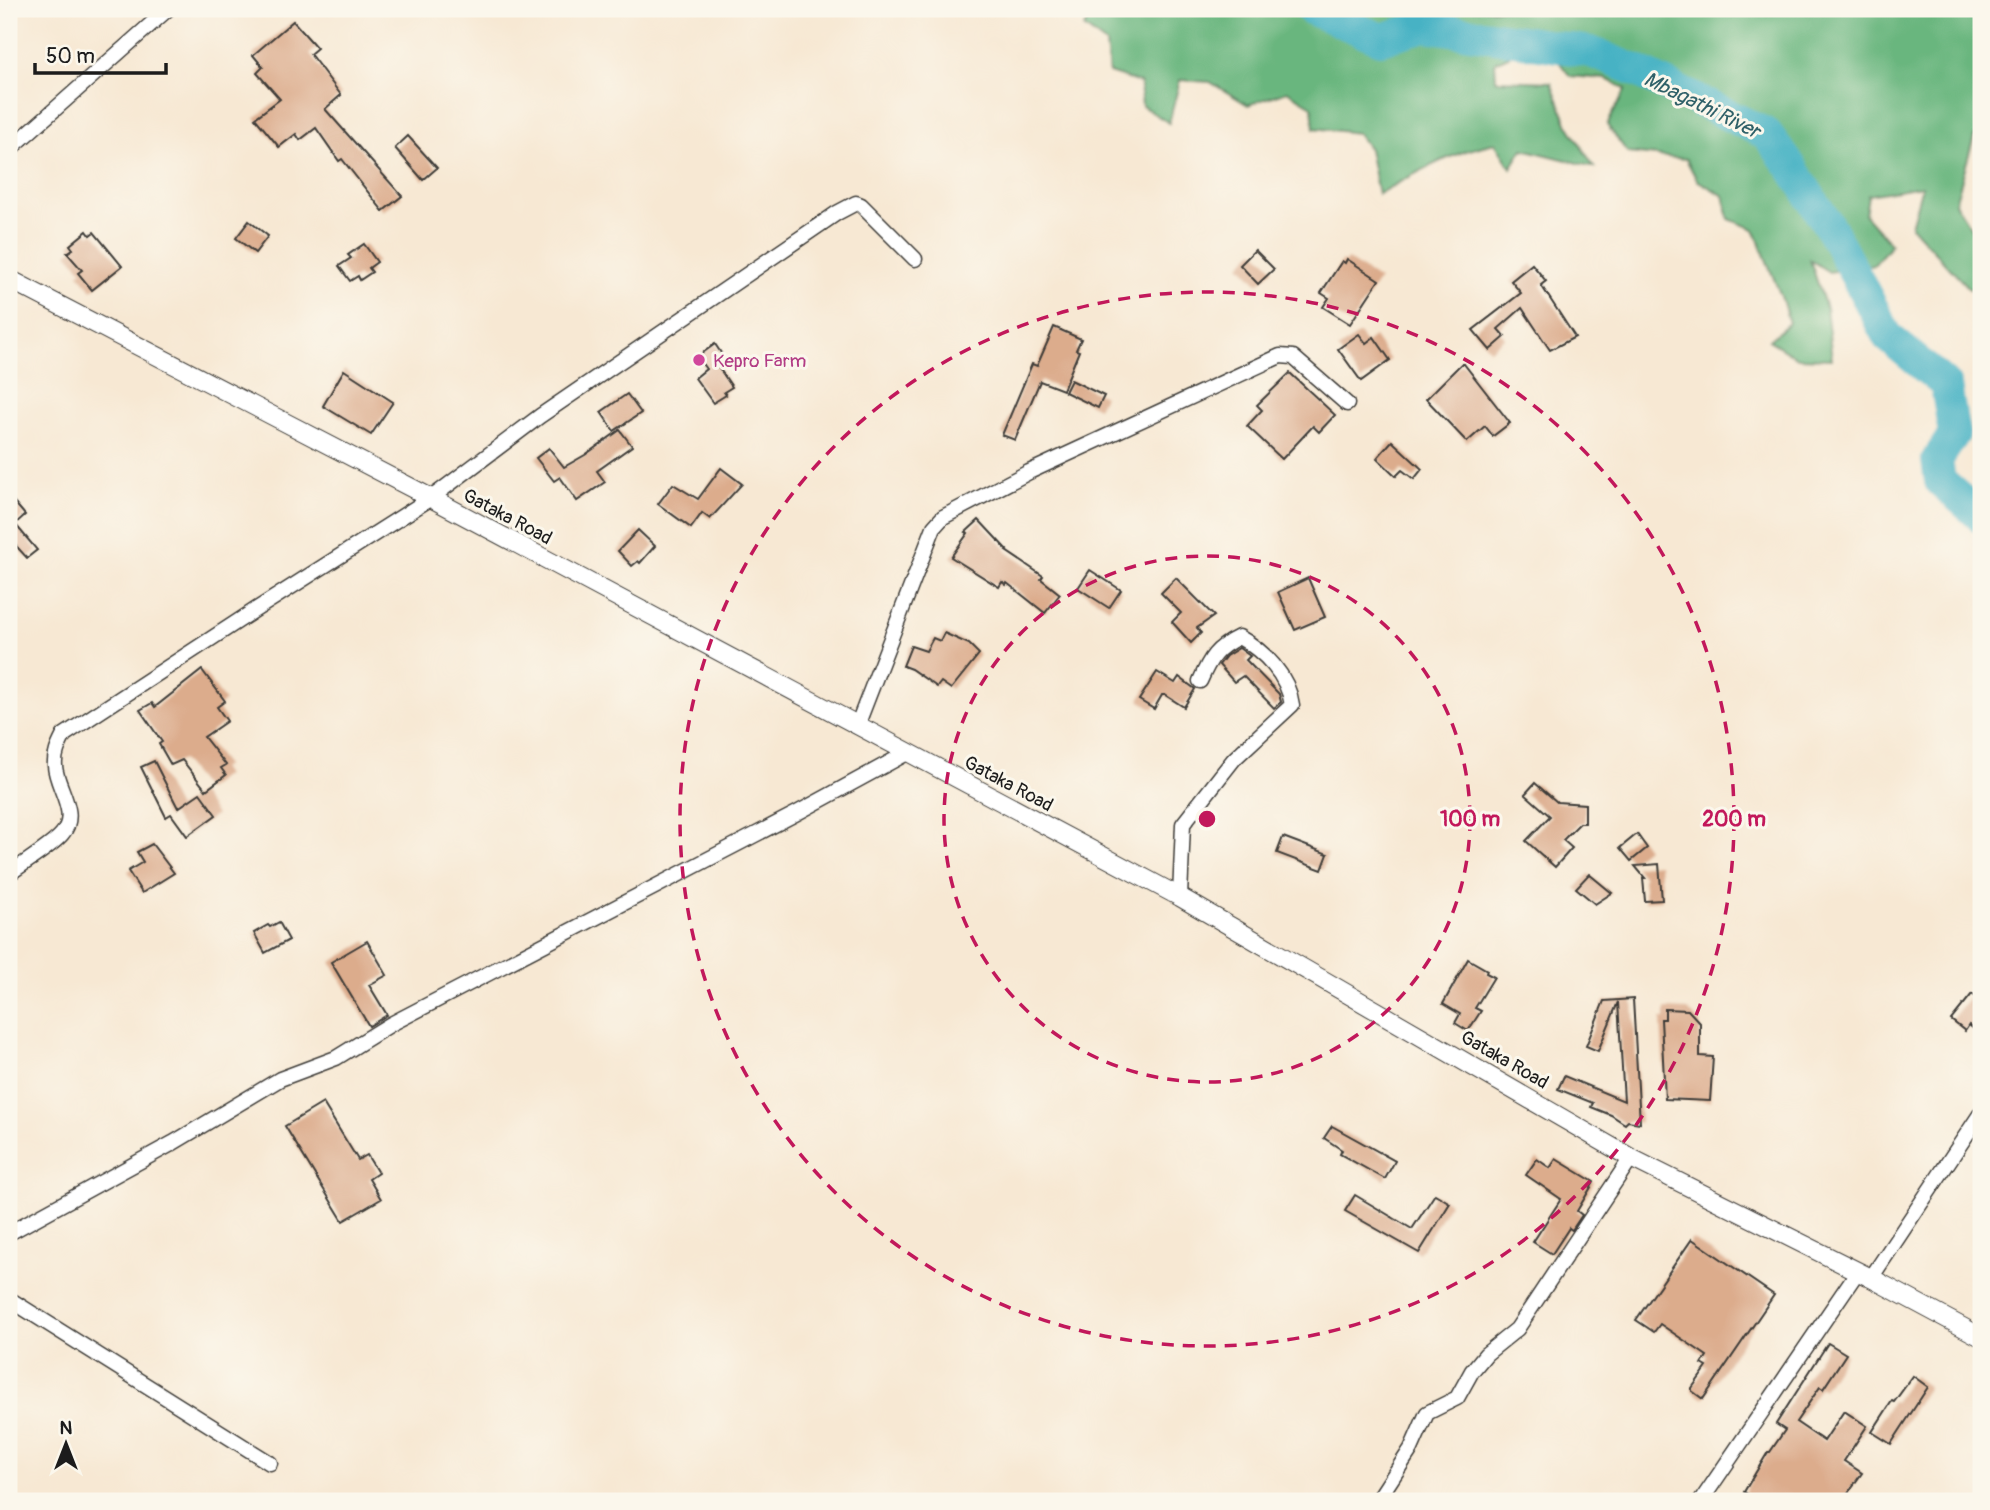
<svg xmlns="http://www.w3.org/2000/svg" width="1990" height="1510" font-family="Pangolin,sans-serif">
<rect width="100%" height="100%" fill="#fbf7ec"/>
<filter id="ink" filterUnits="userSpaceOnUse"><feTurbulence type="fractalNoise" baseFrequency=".0143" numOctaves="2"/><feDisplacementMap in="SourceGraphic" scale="14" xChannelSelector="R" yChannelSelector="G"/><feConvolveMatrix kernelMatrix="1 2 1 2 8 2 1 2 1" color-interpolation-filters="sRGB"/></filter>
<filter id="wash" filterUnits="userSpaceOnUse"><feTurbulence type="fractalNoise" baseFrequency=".00686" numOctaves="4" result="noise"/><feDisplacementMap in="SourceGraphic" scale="28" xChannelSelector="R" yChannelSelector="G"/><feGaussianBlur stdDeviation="1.57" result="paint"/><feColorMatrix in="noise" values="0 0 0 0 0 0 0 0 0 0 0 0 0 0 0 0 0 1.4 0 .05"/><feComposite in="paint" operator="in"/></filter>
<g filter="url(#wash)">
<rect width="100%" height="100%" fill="#f7e8d3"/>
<!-- forest -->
<path fill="#69b67e" stroke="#42694d" stroke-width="2" d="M1097,9h568l5,3 3,-3h308v124l-7,4 -19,66 26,41v44l-12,1 -58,-63 11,-40 -54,9 -3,20 26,29 -17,21 -45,7 -19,-12 16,48 6,51 -34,-1 -29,-18 20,-17 -7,-24 -28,-70 -25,-10 -5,-23 -27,-16 -11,-21 -58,-6 -21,-28 19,-36 -20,-10 -36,-3 -35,-46 -22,24 -18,8 1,18 55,2 17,43 26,42 -71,-18 -12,19 -16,-25c-43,9 -79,30 -117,51l-9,-45 -12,-16 -43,-5 -2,-22 -25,-15 -39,14 -38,-23 -30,-2 -11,43 -27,-17 -2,-23 -31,-10 -3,-29 -22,-17z"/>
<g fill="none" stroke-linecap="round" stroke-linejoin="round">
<!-- river -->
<path stroke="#47b2c4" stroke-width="32" d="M1311,9l70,30 44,-13 166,26 42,17 134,65 25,34 40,63 56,106 58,48 8,49 -17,26 3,21 41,36"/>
</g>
<g id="blocks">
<!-- building -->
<g fill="#dcac8c">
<path d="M293,21l24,27 -7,6 31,41 -16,14 77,87 -19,15 -41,-52 -3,2 -23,-33 -16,12 -4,-6 -17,13 -24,-29 25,-19 -23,-26 6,-6 -10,-12z"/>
<path d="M408,136l29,32 -14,12 -28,-32z"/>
<path d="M249,221l19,15 -13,17 -19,-15z"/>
<path d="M87,231l3,4 4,-3 28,34 -30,24 -14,-17 4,-3 -15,-17 6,-4 -3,-4z"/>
<path d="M364,244l13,18 -8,6 3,4 -12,8 -2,-4 -8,5 -11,-15 12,-8 -3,-3z"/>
<path d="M1255,250l19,19 -16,15 -18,-19z"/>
<path d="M1347,259l32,21 -29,44 -27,-17 6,-9 -8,-5 21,-32 3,2z"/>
<path d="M1532,264l14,17 -5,4 34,52 -25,13 -28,-42 -24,21 7,8 -15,13 -17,-20 48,-37 -10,-12z"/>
<path d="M1054,327l27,12 -5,11 3,1 -16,39 -23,-9 -25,59 -13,-5 30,-71 5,2z"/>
<path d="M1359,334l7,9 8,-6 16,23 -29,21 -23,-32z"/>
<path d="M715,344l12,18 -8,6 13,19 -8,5 2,3 -13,8 -18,-25 11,-9 -9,-12z"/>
<path d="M1461,364h3l46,59 -17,13 -8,-10 -18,16 -41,-43z"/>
<path d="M344,370l49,32 -22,33 -48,-29z"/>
<path d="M1290,373l45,42 -16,17 -6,-6 -31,33 -35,-33 15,-16 -5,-5z"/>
<path d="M1071,380l33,16 -6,12 -33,-16z"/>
<path d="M627,394l14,19 -27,18 -13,-19z"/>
<path d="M620,430l12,16 -35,25 8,11 -28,19 -17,-24 -6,4 -18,-23 13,-10 15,19 21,-12z"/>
<path d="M1392,441l30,28 -8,10 -12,-9 -6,6 -19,-18z"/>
<path d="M721,468l21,16 -32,35 -8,-6 -11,15 -33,-24 15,-20 25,15z"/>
<path d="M9,496l16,19 -10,9 22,26 -10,8 -18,-20z"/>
<path d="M979,520l28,30 -1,1 37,25 -2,3 19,15 -15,19 -38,-30 -1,2 -4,-3 -3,5 -48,-30 17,-24 -2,-1z"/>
<path d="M638,530l17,16 -15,17 -2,-2 -6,5 -14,-15z"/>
<path d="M1090,570l31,20 -12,18 -31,-20z"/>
<path d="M1176,578l38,38 -17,12 4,5 -10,10 -19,-21 9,-9 -20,-20z"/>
<path d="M1308,578l17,39 -30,13 -17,-38z"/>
<path d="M944,633l25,11 10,10 -28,35 -10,-7 -4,5 -26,-18 -8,-3 8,-20 15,5 7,-13 7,3z"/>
<path d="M1239,648l11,8 -4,4 33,34 2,8 -7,6 -31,-32 -9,6 -15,-17 7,-9z"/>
<path d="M202,670l23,31 -8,6 10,14 -23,16 22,28 -5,3 5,7 -20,15 -24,-30 -11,5 -12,-21 3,-2 -22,-32 12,-7 3,4z"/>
<path d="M1157,672l18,11 4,-6 16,12 -11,18 -19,-12h-3l-8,14 -15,-9z"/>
<path d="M154,761l24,47 22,-15 16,22 -29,21 -16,-22 -5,3 -25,-50z"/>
<path d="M1535,783l22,19 28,2v19h-5l-17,17 9,8 -17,19 -29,-26 24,-25 -25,-22z"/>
<path d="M1637,834l10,14 -16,13 -11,-13z"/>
<path d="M1283,837l45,17 -6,16 -45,-17z"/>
<path d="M152,844l22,29 -32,20 -14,-22 15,-9 -6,-10z"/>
<path d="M1659,864l3,36 -17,1 -2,-23h2l-10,-12z"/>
<path d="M1589,874l23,19 -17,11 -19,-16z"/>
<path d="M279,922l10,18 -24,13 -11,-20 14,-8 2,2z"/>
<path d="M367,941l20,34 -18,10 18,30 -18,11 -38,-64z"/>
<path d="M1468,959l19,11 -1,3 8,4 -19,31 6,3 -13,20 -13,-8 5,-9 -17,-10z"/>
<path d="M1972,994l9,7v34l-12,-10 -4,6 -14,-11z"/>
<path d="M1633,999l7,124 -12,-2 -3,3 -14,-9 -20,-8 2,-4 -35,-14 6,-13 60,25 -6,-99 -20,49 -12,-5 18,-45z"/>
<path d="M1665,1009l23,1 12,13v33l13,1 -3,44 -45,-2 -4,-80h4z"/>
<path d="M323,1103l35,57 9,-5 11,18 -9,6 12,20 -38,22 -58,-95z"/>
<path d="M1332,1126l63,35 -10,18 -45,-25 2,-4 -18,-12z"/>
<path d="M1537,1159l13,9 6,-9 38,23 -17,29 5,4 -10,15 -3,-2 -17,26 -19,-12 28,-43 -35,-24z"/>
<path d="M1435,1194l15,9 -31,50 -74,-42 10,-16 57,34z"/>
<path d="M1692,1239l82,56 -71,104 -11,-8v-3l15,-21 -5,-3 5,-8 -47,-32 -6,8 -18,-12z"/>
<path d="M1828,1343l18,11 -23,35 -3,-2 -24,35 28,19 20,-30 23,15 -23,35 18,12 -20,28h-83l-15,-9 24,-40h2l15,-22 -9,-6z"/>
<path d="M1913,1376l15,11 -37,57 -19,-12 20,-31 2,1z"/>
</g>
</g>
</g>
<g filter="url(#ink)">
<use href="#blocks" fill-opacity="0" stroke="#3d3b37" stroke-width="2"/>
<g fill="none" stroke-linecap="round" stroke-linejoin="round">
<!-- minor casing -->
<g stroke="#3d3b37" stroke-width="17">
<g id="minor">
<path d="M9,150l159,-141"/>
<path d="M857,726l77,-199 9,-10 86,-45 251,-116 13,1 54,47"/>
<path d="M9,874c14,-11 42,-27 53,-40 18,-21 -6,-47 -7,-68 -1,-12 4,-21 9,-31l191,-125 176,-112 109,-82 297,-203 19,-10 5,2 54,54"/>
<path d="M1180,897l3,-73 51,-65 58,-54c-4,-30 -28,-54 -53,-68 -23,11 -29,21 -39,44"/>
<path d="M9,1233l164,-90 107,-64 56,-21 55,-34 406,-211 110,-60"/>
<path d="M1871,1278l110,-165"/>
<path d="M9,1299l261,164"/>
<path d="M1377,1501l34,-52 16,-36 30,-15 15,-27 14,-17 31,-25 114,-171"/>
<path d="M1701,1501l157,-230"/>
</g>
</g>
<!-- tertiary casing -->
<g stroke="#3d3b37" stroke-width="20">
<path id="tertiary" d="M9,279l422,219 749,399 451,261 240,120 110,59"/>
</g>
<!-- minor -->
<use href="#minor" stroke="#fff" stroke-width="14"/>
<!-- tertiary -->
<use href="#tertiary" stroke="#fff" stroke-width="18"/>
</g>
</g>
<!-- distance rings -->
<g fill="none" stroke="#c2185b" stroke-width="3.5" stroke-dasharray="12 9">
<circle cx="1207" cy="819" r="263"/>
<circle cx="1207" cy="819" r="527"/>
</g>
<!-- markers -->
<circle fill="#d1479c" stroke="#fbf7ec" stroke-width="2.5" cx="699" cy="360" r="7"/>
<g text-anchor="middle" stroke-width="6" stroke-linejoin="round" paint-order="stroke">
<!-- hotel labels -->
<g font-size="19" fill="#b23c85" stroke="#fbf7ec" text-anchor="start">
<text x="713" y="367">Kepro Farm</text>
</g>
<!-- street labels -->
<g font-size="19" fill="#1c1c1c" stroke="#fbf7ec">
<text transform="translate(508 516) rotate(28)" y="7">Gataka Road</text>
<text transform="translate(1009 783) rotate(28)" y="7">Gataka Road</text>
<text transform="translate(1505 1059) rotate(30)" y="7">Gataka Road</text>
</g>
<!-- water labels -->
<g font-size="21" font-style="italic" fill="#2f6068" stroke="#fbf7ec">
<text transform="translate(1702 105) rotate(26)" y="7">Mbagathi River</text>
</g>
</g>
<circle cx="1207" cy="819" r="10" fill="#c2185b" stroke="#fbf7ec" stroke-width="3.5"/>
<g font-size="21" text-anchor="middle" font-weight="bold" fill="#c2185b" stroke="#fbf7ec" stroke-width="6" stroke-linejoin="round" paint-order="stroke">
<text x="1470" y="826">100 m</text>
<text x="1734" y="826">200 m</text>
</g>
<!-- margin -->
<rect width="1990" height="1510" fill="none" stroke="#fbf7ec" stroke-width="35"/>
<!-- north arrow -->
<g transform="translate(66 1444)" stroke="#fbf7ec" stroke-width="5" paint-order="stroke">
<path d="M0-5L12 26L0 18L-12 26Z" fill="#1c1c1c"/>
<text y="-10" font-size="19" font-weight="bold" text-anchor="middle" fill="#1c1c1c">N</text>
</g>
<!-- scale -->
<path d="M35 63v10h131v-10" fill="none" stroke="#1c1c1c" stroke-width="3.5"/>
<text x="46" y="63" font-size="21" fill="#1c1c1c" stroke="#fbf7ec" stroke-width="5" paint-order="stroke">50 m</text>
</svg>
